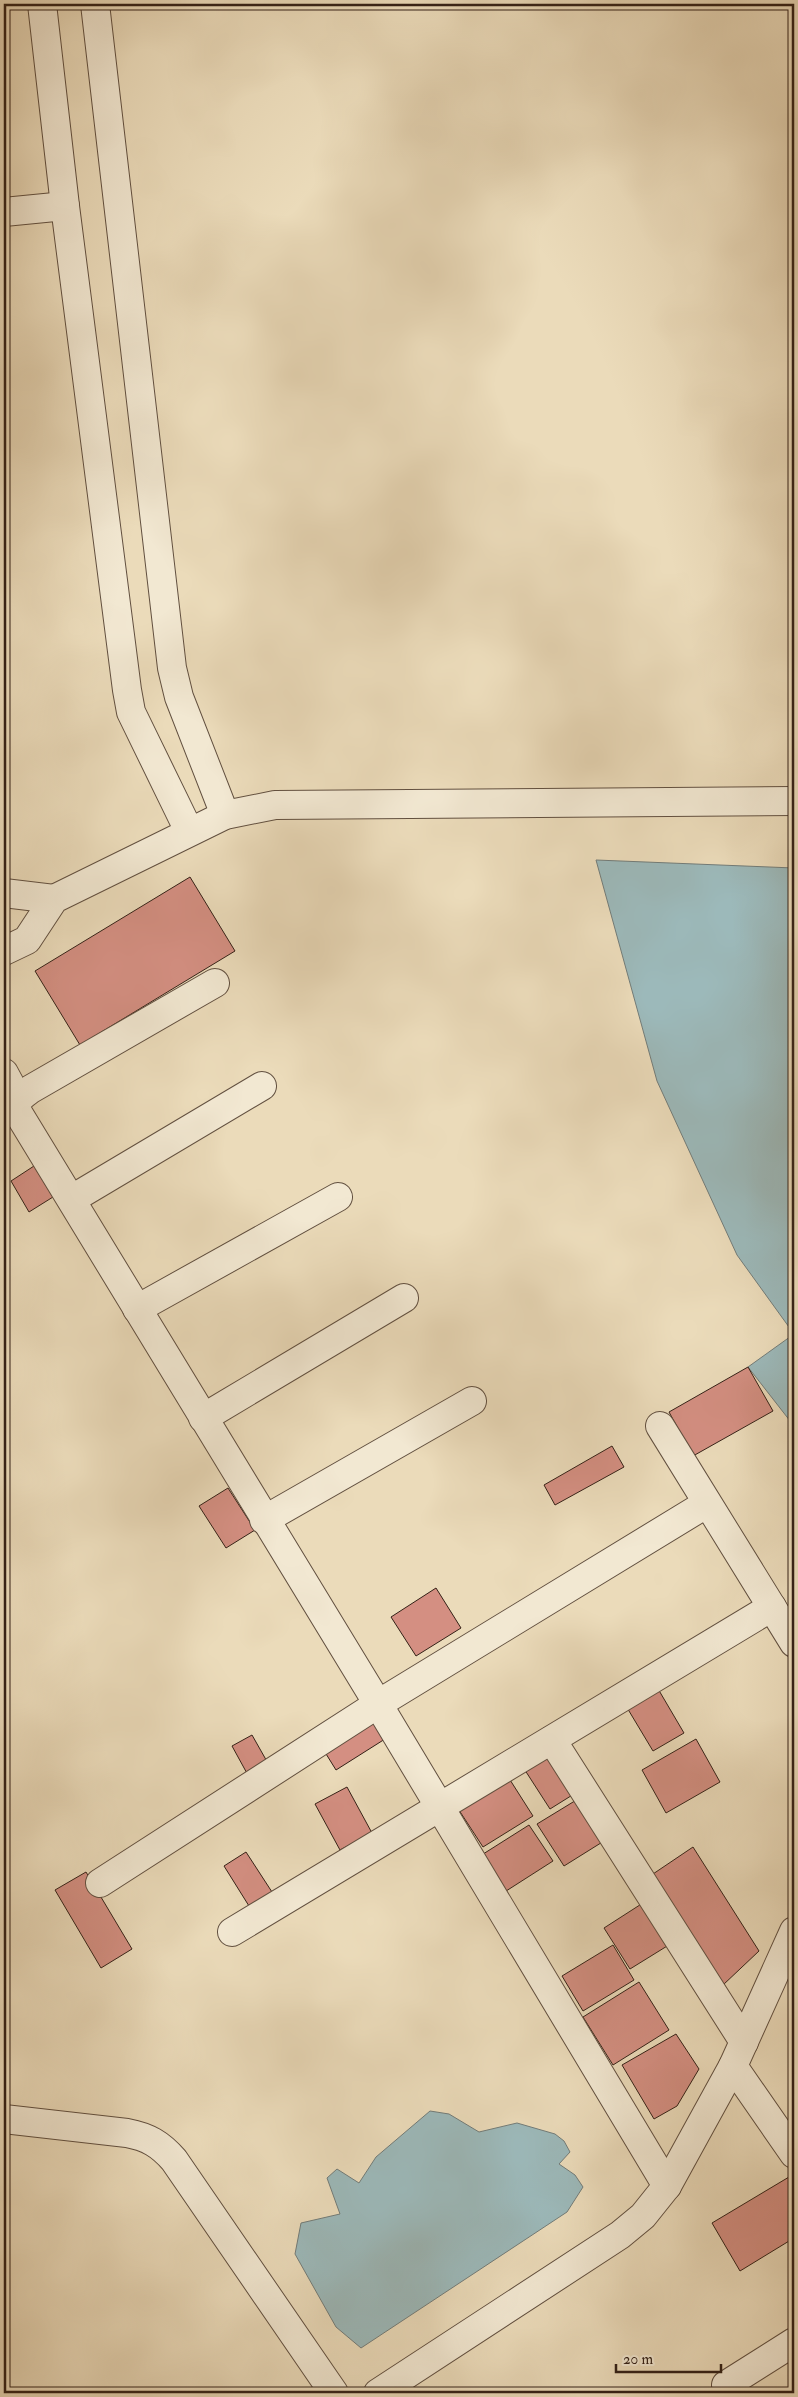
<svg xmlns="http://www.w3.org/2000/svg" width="798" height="2397" font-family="'IM FELL Double Pica',serif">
<rect width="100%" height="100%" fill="#ebdbba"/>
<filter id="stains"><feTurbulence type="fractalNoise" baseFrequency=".004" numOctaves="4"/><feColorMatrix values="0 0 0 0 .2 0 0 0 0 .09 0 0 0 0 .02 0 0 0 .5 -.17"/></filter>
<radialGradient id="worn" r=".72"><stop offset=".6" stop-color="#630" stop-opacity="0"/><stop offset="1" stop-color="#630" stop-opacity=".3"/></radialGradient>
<!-- water -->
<g fill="#9cb9ba" stroke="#727c79">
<path d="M596,860l198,8v558l-46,-59 46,-33 -57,-79 -80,-174z"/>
<path d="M430,2111l19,3 30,18 38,-9 38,11 9,7 6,11 -11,12 16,11 8,12 -16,25 -206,136 -25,-21 -41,-73 6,-31 39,-9 -13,-36 10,-9 22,14 17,-26z"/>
</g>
<!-- building -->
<g fill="#d48f82" stroke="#342117">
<path d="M190,877l45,74 -155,94 -45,-74z"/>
<path d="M34,1166l19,31 -24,15 -18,-31z"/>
<path d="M748,1367l25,44 -80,45 -24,-44z"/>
<path d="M612,1446l12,21 -69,38 -11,-20z"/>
<path d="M228,1488l27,42 -29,18 -27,-42z"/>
<path d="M436,1588l25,40 -45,28 -25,-39z"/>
<path d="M654,1682l30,51 -31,18 -30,-50z"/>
<path d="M372,1718l13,21 -49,31 -13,-21z"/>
<path d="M252,1735l17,30 -20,12 -17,-31z"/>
<path d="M696,1739l24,43 -54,31 -24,-43z"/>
<path d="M545,1748l29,46 -24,15 -29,-45z"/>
<path d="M505,1772l28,44 -50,31 -28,-43z"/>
<path d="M347,1787l25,46 -32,17 -25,-46z"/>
<path d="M578,1799l26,42 -40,25 -27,-42z"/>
<path d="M529,1825l24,36 -50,32 -23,-37z"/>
<path d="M693,1847l66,104 -36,34 -73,-109z"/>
<path d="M246,1852l26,40 -23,14 -25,-40z"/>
<path d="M86,1872l46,77 -31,19 -46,-78z"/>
<path d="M646,1901l26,42 -42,26 -26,-41z"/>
<path d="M613,1945l21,35 -51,31 -21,-35z"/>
<path d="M639,1982l30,48 -56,35 -30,-48z"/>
<path d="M676,2034l23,35 -22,37 -23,13 -32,-54z"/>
<path d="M794,2174v64l-54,33 -28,-48z"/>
</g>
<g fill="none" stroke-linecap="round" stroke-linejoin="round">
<!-- minor casing -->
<g stroke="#625040" stroke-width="30">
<g id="minor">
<path d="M42,4l23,202 62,484 4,22 58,119"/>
<path d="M95,4l77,664 7,29 46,118"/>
<path d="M4,212l61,-6"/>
<path d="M215,983l-184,106c-9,7 -16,10 -14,22l361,593 289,482"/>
<path d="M4,1073l14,26"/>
<path d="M72,1199l190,-113"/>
<path d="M137,1309l201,-112"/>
<path d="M203,1418l201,-120"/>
<path d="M660,1426l134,217"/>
<path d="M264,1520l208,-119"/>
<path d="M552,1740l192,302"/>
<path d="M100,1883l278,-179 328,-200"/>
<path d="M232,1932l540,-325"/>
<path d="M733,2066l61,88"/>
<path d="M4,2119l123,14c21,4 33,11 47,27l160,233"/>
<path d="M726,2385l68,-43"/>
<path d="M378,2393l242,-158 23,-19 24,-30 66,-120 61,-135"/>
</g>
</g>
<!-- tertiary casing -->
<g stroke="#625040" stroke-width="30">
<g id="tertiary">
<path d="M4,893l50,6"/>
<path d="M4,951l23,-11 27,-41 171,-84 50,-10 519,-4"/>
</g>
</g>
<!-- minor -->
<use href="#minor" stroke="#f2e8d2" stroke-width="28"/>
<!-- tertiary -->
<use href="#tertiary" stroke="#f2e8d2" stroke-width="28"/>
</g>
<!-- margin -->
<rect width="798" height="2397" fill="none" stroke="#ebdbba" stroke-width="20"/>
<rect x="5" y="5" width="788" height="2387" fill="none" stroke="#342117" stroke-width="2.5"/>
<rect x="10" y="10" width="778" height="2377" fill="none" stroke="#342117"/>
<!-- scale -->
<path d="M616 2364v8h105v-8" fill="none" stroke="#342117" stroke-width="2.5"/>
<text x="623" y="2364" font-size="15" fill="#342117" stroke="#f2e8d2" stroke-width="4" paint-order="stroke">20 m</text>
<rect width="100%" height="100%" filter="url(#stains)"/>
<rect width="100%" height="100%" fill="url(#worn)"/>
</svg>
